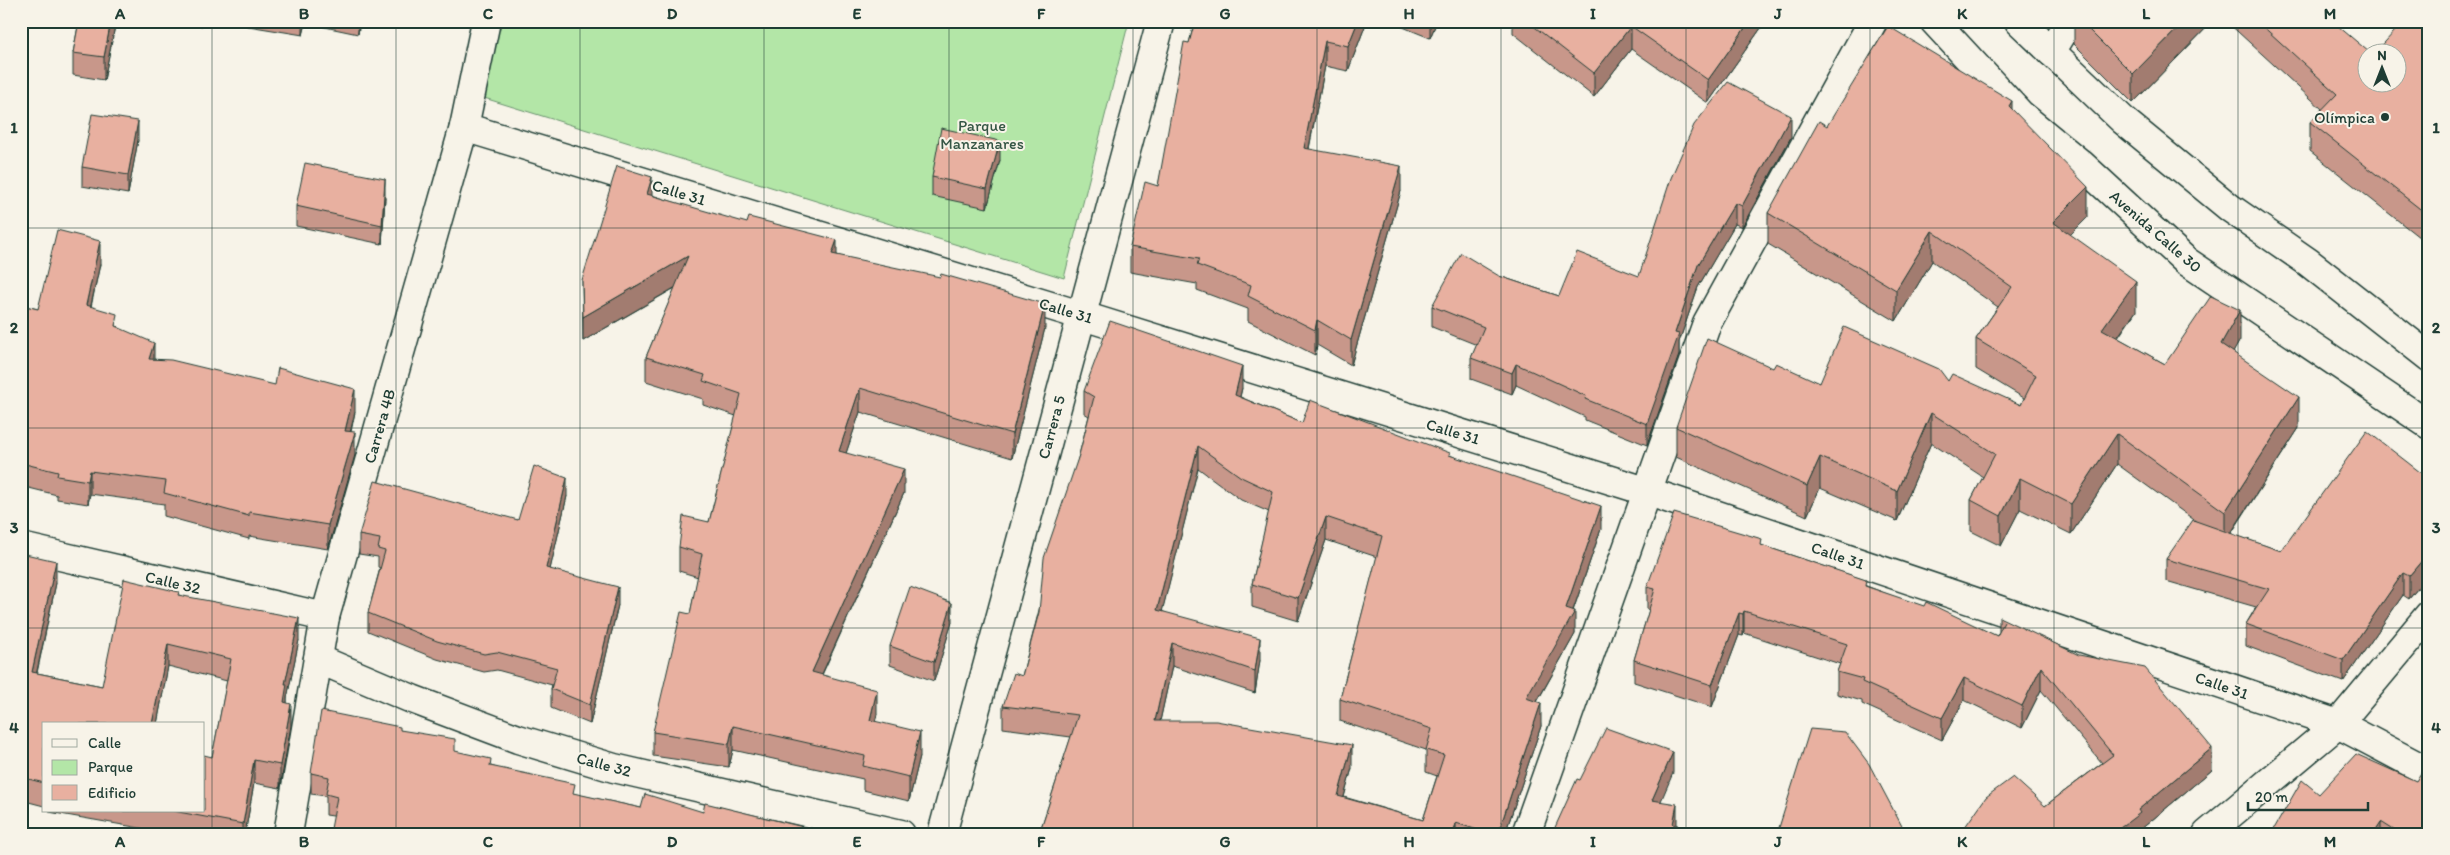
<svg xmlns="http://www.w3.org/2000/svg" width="2450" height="855" font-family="Itim,sans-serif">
<rect width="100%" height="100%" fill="#f7f3e8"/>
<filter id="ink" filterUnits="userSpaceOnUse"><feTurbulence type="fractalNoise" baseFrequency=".02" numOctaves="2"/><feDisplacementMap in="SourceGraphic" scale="10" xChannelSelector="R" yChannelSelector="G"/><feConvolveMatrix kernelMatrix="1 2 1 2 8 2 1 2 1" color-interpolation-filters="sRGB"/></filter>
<g filter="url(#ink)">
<!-- green -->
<path fill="#b3e6a7" stroke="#69926e" d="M500,21h629l-65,257 -583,-181z"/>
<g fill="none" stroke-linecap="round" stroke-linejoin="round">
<!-- street casing -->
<g stroke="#1f3d34" stroke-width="31">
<g id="street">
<path d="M2051,52l19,-31"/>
<path d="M464,127l616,188 569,177 689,232 91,48"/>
<path d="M21,547l304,70"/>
<path d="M318,659l94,40 106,40 96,29 287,66"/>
<path d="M288,834l37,-217 139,-490 22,-106"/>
<path d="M942,834l219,-813"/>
<path d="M1526,834l181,-511 166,-302"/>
<path d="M2207,834l131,-110 91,-109"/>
</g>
</g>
<!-- secondary casing -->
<g stroke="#1f3d34" stroke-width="31">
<g id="secondary">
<path d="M1934,21l86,93 61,50 105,97 243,164"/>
<path d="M2019,21l105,100 106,87 78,54 121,95"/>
</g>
</g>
<!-- street -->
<use href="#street" stroke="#f7f3e8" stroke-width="28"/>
<!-- secondary -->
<use href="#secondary" stroke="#f7f3e8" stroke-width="28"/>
</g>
<!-- wall -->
<g fill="#c8978a" stroke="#1f3d34" fill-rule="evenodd">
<path d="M79,21h37l-12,59 -31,-5v-22z"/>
<path d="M179,21h24l-1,5z"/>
<path d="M218,21h142l-2,13 -52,-11 -3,12z"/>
<path d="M1195,21h172l-19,50 -23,-5 -16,83 92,42 -50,174 -34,-20 -2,10 -67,-34v-12l-51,-19v-6l-67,-12v-25l28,-61 31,-143z"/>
<path d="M1388,21h49l-7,17z"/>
<path d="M1513,21h60l8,5 4,-5h181l-58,82 -77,-54 -37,48 -81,-64z"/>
<path d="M2074,21h139l-80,82 -59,-59z"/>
<path d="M2226,21h106l36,61 61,-61v224l-119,-94v-29l12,-13z"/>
<path d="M2012,110l76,107 -18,17 66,77 -18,27 47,26 75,-24 -7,12 66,76 -68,106 50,17 148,-72v95l-20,25 -6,-4 -60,87 -97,-36v-22l10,-17 -90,-26v-22l31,-37 -80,-58 -46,70 -51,-25 -19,37 -30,-15v-31l12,-23 -52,-34 -34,78 -77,-33 -13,28 -131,-59v-30l97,-59 47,15 128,-2 73,24 3,-7 -48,-29v-30l22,-32 -66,-46 -36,60 -128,-77v-31l59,-87z"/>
<path d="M1791,137l-49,90 -7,-3 -37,63 -19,55v13l-32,90 -62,-25v-3l-69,-32 -4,9 -41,-15v-21l6,-13 -45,-18v-21l67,-30 60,20 80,-20z"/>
<path d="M138,140l-10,54 -46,-8v-19z"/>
<path d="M1000,160l-13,48 -55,-12v-19z"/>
<path d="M652,195l185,60 208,73 -33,130 -152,-46 -14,41 58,40 -82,182 55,39 -2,7 45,35 -11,45 -46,-11v-11l-130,-29 -4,17 -76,-11v-24l37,-118 8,-37 -19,-6v-24l30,-25 27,-106 -33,-11v-6l-57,-18v-24l29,-69 -92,53 -1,-61z"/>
<path d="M385,198l-3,46 -86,-18v-20z"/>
<path d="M100,264l-9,43 26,19 37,33 201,53 -4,20 4,23 -27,94 -79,-13v3l-85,-23v-12l-74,-10 -2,10 -31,-5v-4l-36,-9v-181l17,4z"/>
<path d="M1242,388l-2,9 62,26 148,32 151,74 -28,82 2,23 -38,68 4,24 -36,108h-466l32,-97 -68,-9v-22l19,-30 67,-260 -5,-3v-22zM1198,468l43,32 28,12 -17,72v23l46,14 28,-81 51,17 -37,142v22l86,29v22l11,4 -14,44 -79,-23 8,-29 -192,-47 12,-55 83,27 5,-33 -98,-49z"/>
<path d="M567,496l-17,73 68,36 -28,119 -39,-16v-19l1,-4 -55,-15 -13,2 -47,-13 -69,-28v-18l12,-45 -2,-1v-10l-19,-3v-19l159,-15z"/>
<path d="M1762,546l235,90 2,-4v-15l213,153 -72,60v4l-95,-28 57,-43 -61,-73 -19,38 -58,-28 -22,40 -80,-36v-3l-25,-7v-22l3,-8 -96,-31 -1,3 -4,-1 -27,72 -78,-25v-22l15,-50 -2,-1v-22z"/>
<path d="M21,553l35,30 -19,90 65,13 77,-91 120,45 -12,58v5l4,23 -11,62 -26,-5 -9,51h-71l-125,-22 155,-1 8,-54 15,-76 -59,-15 -11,58h-113v82l-23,-6z"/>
<path d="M952,622l-18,59 -44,-16v-19z"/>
<path d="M400,730l91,36 84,28 66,14 62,4 129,22 -499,-18 -7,-1v-19l-15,-2v-21z"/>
<path d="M2319,794l110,40h-158z"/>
</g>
<!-- shaded-wall -->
<g fill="#a27b70" stroke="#1f3d34">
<path d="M111,21h5l-12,59v-23z"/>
<path d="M303,21h3v2l-3,12z"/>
<path d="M358,21h2l-2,13z"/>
<path d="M1358,21h9l-19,50v-25z"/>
<path d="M1430,21h7l-7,17z"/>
<path d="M1750,21h16l-58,82v-23z"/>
<path d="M2185,21h28l-80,82v-29z"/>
<path d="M1631,26v23l-37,48v-24z"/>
<path d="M1325,41v25l-21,107v-25z"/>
<path d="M2012,101v30l-3,-25z"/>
<path d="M1791,116v21l-49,90v-21z"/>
<path d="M138,121v19l-10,54v-19z"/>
<path d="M1000,141v19l-13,48v-19z"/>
<path d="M1401,166v25l-50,174v-25z"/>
<path d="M652,177v24l-5,-7z"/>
<path d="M385,179v19l-3,46v-19z"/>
<path d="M2088,187v30l-35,35v-30z"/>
<path d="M1735,203v21l-37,63 -19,55v13l-32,90v-21l28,-91 23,-68z"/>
<path d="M1932,231v30l-36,60v-31z"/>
<path d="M837,240v24l-5,-10z"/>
<path d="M100,241v23l-14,64v-23z"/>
<path d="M688,256v24l-105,61v-24z"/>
<path d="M2136,281v30l-34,48v-30z"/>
<path d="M1045,304v24l-33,130v-24z"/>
<path d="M2240,310v30l-19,35v-31z"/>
<path d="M1317,320v25l-2,10v-25z"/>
<path d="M154,343v23l-5,-7z"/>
<path d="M1516,364v21l-4,9v-21z"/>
<path d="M1242,366v22l-7,30v-23z"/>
<path d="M860,388v24l-21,62v-23z"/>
<path d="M355,389v23l-10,42v-23z"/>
<path d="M2299,397v31l-74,114v-30z"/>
<path d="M1931,413v30l-34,78v-30z"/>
<path d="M355,432v23l-27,94v-24z"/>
<path d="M2117,434v30l-46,70v-30z"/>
<path d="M1198,446v22l-41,164v-22z"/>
<path d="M1820,457v31l-13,28v-30z"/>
<path d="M904,469v24l-92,203v-24z"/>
<path d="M90,471v23l-2,10v-23z"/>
<path d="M567,478v18l-21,91v-19z"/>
<path d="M2020,478v31l-19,37v-30z"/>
<path d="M1601,506v23l-31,90 5,-8v23l-49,87v-23l40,-90z"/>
<path d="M1326,517v23l-28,81v-23z"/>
<path d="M2429,552v22l-20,25v-23z"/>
<path d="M56,561v22l-24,111v-22z"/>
<path d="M2403,573v22l-60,87v-22z"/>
<path d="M618,587v18l-28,119v-19z"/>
<path d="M952,603v19l-18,59v-19z"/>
<path d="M1744,611v22l-1,3v-22z"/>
<path d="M1739,613v22l-27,72v-22z"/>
<path d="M299,618v22l-12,58v8l-3,-4 1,-18z"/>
<path d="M1260,638v22l-5,33v-22z"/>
<path d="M1172,643v23l-17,78v-23z"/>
<path d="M168,644v22l-11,58h-5z"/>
<path d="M2041,667v23l-19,38v-22z"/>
<path d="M1964,678v22l-22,40v-22z"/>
<path d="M877,690v24l-7,30v-24z"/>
<path d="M1541,703v23l-36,108h-7z"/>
<path d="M291,704v22l-11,62v-23z"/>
<path d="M733,726v24l-4,17v-23z"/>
<path d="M920,732v24l-11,45v-24z"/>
<path d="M1352,745v23l-14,50v-22z"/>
<path d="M2212,748v22l-72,60v4h-28l26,-24z"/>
<path d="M1673,752v21l-21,49v-22z"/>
<path d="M254,760v23l-9,51h-2v-10z"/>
<path d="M1677,804v22l-4,-2z"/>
<path d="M2381,822v12h-8z"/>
<path d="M1456,823v11h-3z"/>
</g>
<!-- building -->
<g fill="#e8b0a0" stroke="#1f3d34" fill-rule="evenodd">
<path d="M79,21h32l-7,36 -31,-4z"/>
<path d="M1195,21h163l-10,25 -23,-5 -21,107 97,18 -50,174 -34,-20 -2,10 -67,-34 3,-11 -54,-20 2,-6 -69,-12 15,-65 13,4 26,-144 5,1z"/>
<path d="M1527,21h46l8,5 4,-5h165l-42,59 -77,-54 -37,47z"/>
<path d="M2080,21h105l-52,53z"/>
<path d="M2257,21h75l37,31h-1v30h30v-30h-22l28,-31h25v195l-119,-94 27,-28z"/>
<path d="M1888,26l124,75 -3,5 79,81 -35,35 83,59 -34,48 63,35 46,-68 29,14 -19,34 78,53 -74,115 -108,-78 -46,70 -51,-26 -19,38 -30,-16 24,-46 -64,-41 -34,78 -77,-34 -13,29 -131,-59 31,-89 66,30 3,-5 44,20 24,-56 95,42 9,12 4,-7 69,31 15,-30 -60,-36 36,-52 -80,-56 -36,59 -128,-77 51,-92 8,5z"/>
<path d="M1728,82l63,34 -49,90 -7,-3 -37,62 -23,68 4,1 -32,90 -62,-25 1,-3 -70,-32 -4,9 -41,-15 13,-31 -52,-21 29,-53 38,23 60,20 18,-44 62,24 32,-98 23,-53z"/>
<path d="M92,114l46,7 -10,54 -46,-8z"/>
<path d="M941,128l59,13 -13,48 -55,-12z"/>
<path d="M305,163l80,16 -3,46 -86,-19z"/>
<path d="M617,166l35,11 -5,17 100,29 2,-6 88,23 -5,14 108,23 1,-3 104,30 -33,130 -152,-46 -21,63 65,18 -92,203 65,18 -7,30 50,12 -11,45 -46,-11 2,-10 -132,-30 -4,18 -76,-12 28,-120 9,2 12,-60 -23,-7 4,-31 26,6 32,-128 -38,-13 2,-6 -59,-18 42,-101 -105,61 -1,-37z"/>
<path d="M57,230l43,11 -14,64 31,9 -2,12 39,17 -5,16 22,1 104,25 3,-17 77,21 -10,42 10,1 -27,93 -79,-13v4l-85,-23 2,-12 -76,-10 -2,10 -31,-5 1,-4 -37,-9v-158l17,4z"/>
<path d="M1110,321l132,45 -7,29 67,28 8,-23 140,53 -1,2 152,51 -35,102 9,3 -49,87 15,5 -43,131h-8l-34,-11 -3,11h-414l39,-119 -75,-9 11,-33 8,3 17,-64 5,-54 35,-103 15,-58 -10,-6zM1198,446l43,31 32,15 -21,92 46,14 28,-81 56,19 -42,163 92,30 -6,21 18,5 -21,65 -85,-24 14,-51 -136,-24h-61l17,-78 83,28 5,-33 -103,-28z"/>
<path d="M2367,431l62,48v73l-20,24 -6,-3 -60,87 -97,-36 23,-35 -103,-30 27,-39 88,31z"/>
<path d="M534,466l33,12 -21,90 72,19 -28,118 -39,-16 6,-21 -60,-16 -13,2 -47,-13 -69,-28 17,-62 -7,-2 2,-10 -21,-4 16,-54 143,39z"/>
<path d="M1674,513l88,26 -1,6 105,35 -1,6 59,20 2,-4 71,34 7,-14 -5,-5 80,38 66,13 67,80 -74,62 2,3 -28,21h-152l26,-37 27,-20 32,29 68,-51 -72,-88 -19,39 -58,-28 -22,40 -80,-36 1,-3 -26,-7 10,-28 -103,-33 -1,3 -4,-1 -27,72 -78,-25 21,-71 -8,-2z"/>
<path d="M21,553l35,8 -24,111 70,14 22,-107 55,13 -1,3 121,23 -14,66h2l-3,18 7,2 -11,61 -26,-5 -11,64 -70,-13h31v-56l8,2 19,-98 -63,-15 -16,80h-108v59l-23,-6z"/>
<path d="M910,587l42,16 -18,59 -44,-16z"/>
<path d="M321,711l79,16v3l55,9v12l36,8 -1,7 85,18 -2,9 68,15 4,-14 58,18 2,-9 127,31h-502l7,-37 -11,-3 3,-17 -18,-4z"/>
<path d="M1606,728l67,24 -21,48 25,4 -4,20 24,10h-145l25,-55 3,1z"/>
<path d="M1810,729l35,3 24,32 35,66 -4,4h-123z"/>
<path d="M2356,754l60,27 8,-13h5v66h-29l-19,-12 -8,12h-102l31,-54 17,14z"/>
<path d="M2254,829l4,5h-9z"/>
</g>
</g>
<!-- grid -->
<path fill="none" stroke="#1f3d34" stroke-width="1" stroke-opacity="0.55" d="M212,21v813M396,21v813M580,21v813M764,21v813M949,21v813M1133,21v813M1317,21v813M1501,21v813M1686,21v813M1870,21v813M2054,21v813M2238,21v813M21,228h2408M21,428h2408M21,628h2408"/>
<!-- markers -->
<circle fill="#1f3d34" stroke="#f7f3e8" stroke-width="2" cx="2385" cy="117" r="5"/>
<g text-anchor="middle" stroke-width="4" stroke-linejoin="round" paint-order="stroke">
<!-- poi labels -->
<g font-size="16" fill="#1f3d34" stroke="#f7f3e8" text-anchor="end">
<text x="2375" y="123">Olímpica</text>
</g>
<!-- park labels -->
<g font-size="16" fill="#355645" stroke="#f7f3e8">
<text x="982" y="131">Parque<tspan x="982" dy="18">Manzanares</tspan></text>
</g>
<!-- street labels -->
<g font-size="16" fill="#1f3d34" stroke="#f7f3e8">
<text transform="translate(679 192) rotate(17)" y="6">Calle 31</text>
<text transform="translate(2156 231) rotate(41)" y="6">Avenida Calle 30</text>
<text transform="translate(1066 310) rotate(17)" y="6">Calle 31</text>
<text transform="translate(379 426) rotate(-74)" y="6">Carrera 4B</text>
<text transform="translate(1051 427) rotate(-75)" y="6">Carrera 5</text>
<text transform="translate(1453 431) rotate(17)" y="6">Calle 31</text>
<text transform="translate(1838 555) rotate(19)" y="6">Calle 31</text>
<text transform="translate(173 582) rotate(13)" y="6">Calle 32</text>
<text transform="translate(2222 685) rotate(19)" y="6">Calle 31</text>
<text transform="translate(604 764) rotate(15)" y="6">Calle 32</text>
</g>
</g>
<!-- margin -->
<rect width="2450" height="855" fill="none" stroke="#f7f3e8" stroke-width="55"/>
<!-- legend -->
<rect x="42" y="722" width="162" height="90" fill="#f7f3e8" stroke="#a1aaa0"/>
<rect x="52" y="739" width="25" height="8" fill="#f7f3e8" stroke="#a1aaa0"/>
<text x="88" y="748" font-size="15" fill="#1f3d34">Calle</text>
<rect x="52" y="760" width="25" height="15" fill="#b3e6a7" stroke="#a1aaa0"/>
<text x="88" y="772" font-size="15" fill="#1f3d34">Parque</text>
<rect x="52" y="785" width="25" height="15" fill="#e8b0a0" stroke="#a1aaa0"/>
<text x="88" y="798" font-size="15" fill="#1f3d34">Edificio</text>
<!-- north arrow -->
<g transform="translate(2382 68)"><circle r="24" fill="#f7f3e8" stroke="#a1aaa0"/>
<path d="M0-4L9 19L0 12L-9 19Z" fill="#1f3d34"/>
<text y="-8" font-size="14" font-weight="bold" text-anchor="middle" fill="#1f3d34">N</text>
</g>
<!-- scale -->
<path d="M2248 802v8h120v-8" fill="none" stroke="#1f3d34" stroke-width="2.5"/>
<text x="2255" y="802" font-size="15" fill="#1f3d34" stroke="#f7f3e8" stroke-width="4" paint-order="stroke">20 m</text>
<rect x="28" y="28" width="2394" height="800" fill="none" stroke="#1f3d34" stroke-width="2"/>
<g font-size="16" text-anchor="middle" font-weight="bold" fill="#1f3d34">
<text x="120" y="19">A</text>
<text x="304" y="19">B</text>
<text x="488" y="19">C</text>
<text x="672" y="19">D</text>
<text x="857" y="19">E</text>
<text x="1041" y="19">F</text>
<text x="1225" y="19">G</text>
<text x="1409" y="19">H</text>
<text x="1593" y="19">I</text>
<text x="1778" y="19">J</text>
<text x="1962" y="19">K</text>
<text x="2146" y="19">L</text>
<text x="2330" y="19">M</text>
<text x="14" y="133">1</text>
<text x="2436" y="133">1</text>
<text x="14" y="333">2</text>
<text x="2436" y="333">2</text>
<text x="14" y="533">3</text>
<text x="2436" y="533">3</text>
<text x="14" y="733">4</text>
<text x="2436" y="733">4</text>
<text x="120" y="847">A</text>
<text x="304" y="847">B</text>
<text x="488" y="847">C</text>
<text x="672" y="847">D</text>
<text x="857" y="847">E</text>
<text x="1041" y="847">F</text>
<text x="1225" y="847">G</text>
<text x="1409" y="847">H</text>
<text x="1593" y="847">I</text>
<text x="1778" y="847">J</text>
<text x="1962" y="847">K</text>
<text x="2146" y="847">L</text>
<text x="2330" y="847">M</text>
</g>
</svg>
